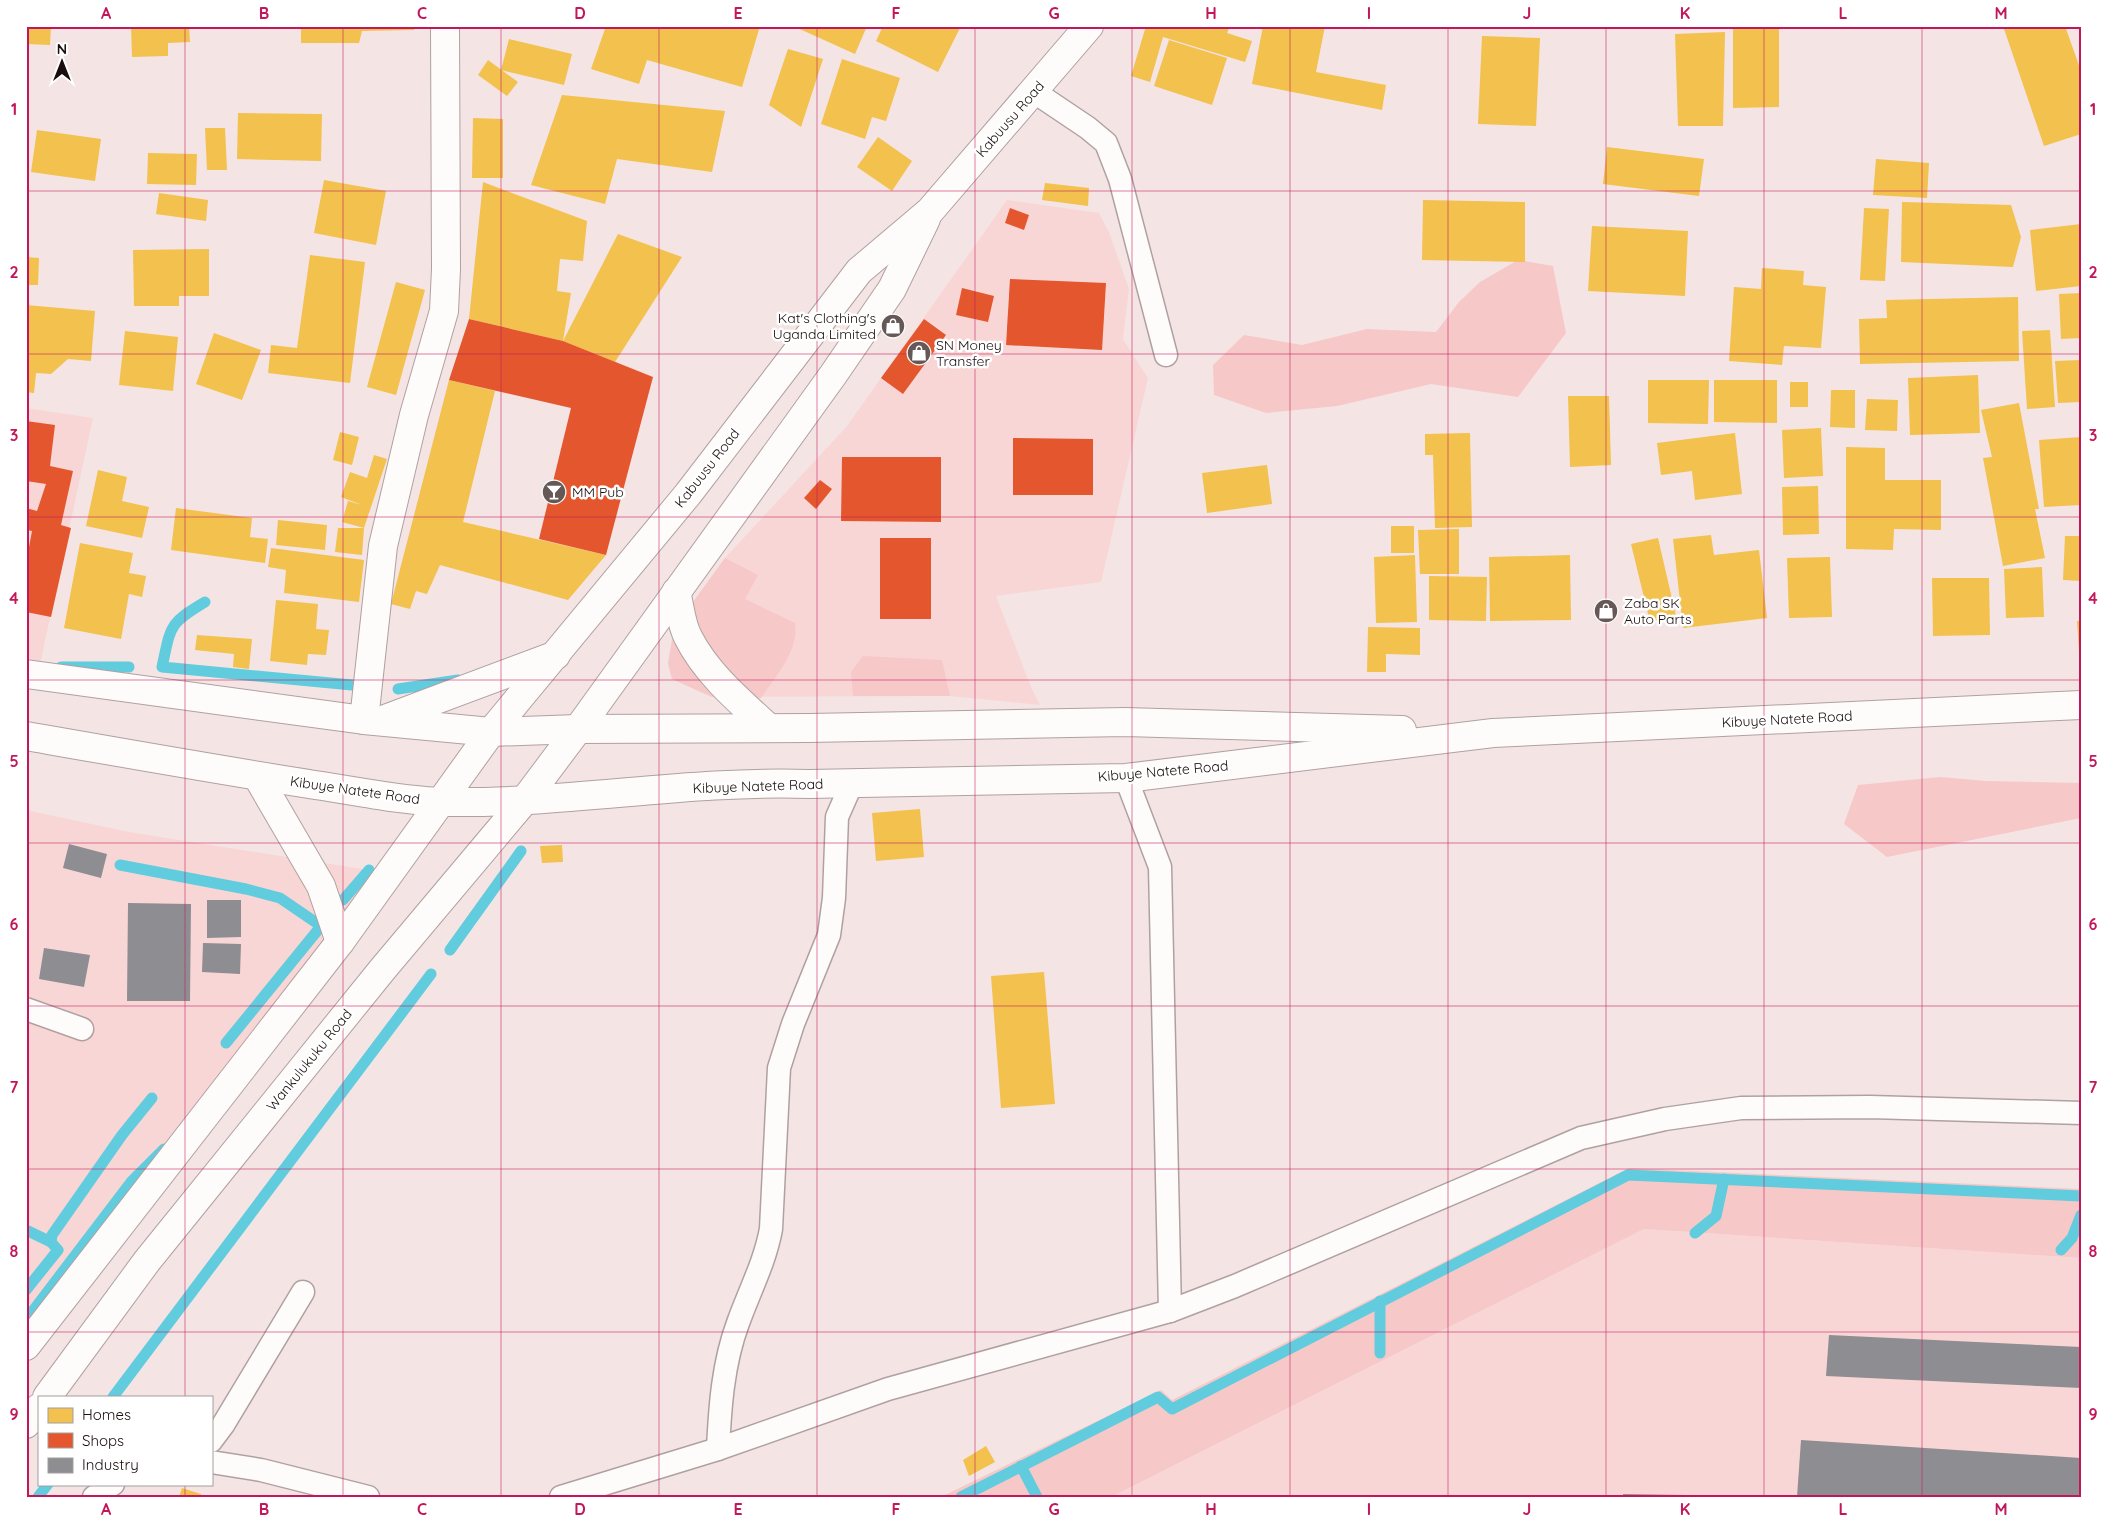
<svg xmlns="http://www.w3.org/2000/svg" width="2107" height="1523" font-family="Quicksand,sans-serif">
<rect width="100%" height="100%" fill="#f5e4e4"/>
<!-- built -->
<g fill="#f9d6d6">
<path d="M1007,200l92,13 10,19 20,57 -6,50 25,39 -47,204 -105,14 35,91 9,18 -90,-9 -238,1 -40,-18 -4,-16 6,-35 51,-70 122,-132z"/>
<path d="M26,408l67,10 -53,246 -14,-2z"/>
<path d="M26,810l103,22 258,41 -361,476z"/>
<path d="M1644,1229l437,29v239h-970z"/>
</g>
<!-- green -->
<g fill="#f7c8c8">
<path d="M1518,260l35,6 13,67 -48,64 -87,-13 -94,22 -71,7 -52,-18 -1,-30 31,-30 58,10 65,-16 69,3 23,-30 21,-20z"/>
<path d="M725,558l33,17 -13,24 50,24c4,28 -19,53 -34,75l-49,-1 -40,-18 -4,-16 6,-35z"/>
<path d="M863,656l79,4 8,36h-97l-2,-24z"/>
<path d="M1940,777l46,4 95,2v35l-194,39 -43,-33 14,-39z"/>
<path d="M1629,1168l452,21v69l-437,-29 -533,268h-170l220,-107 11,10z"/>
</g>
<!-- homes -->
<g fill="#f2c14e">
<path d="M26,26h25l-1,19 -24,-1z"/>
<path d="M131,26h58l1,16 -22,1v13l-36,1z"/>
<path d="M264,26h150v4l-52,1 -3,12h-58v-15l-37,1z"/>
<path d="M606,26h154l-18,61 -95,-27 -8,24 -48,-15z"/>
<path d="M793,26h74l-12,28z"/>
<path d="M883,26h78l-23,46 -62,-31z"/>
<path d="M1146,26h84l-3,7 25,8 -7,21 -82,-25 -13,45 -19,-6z"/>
<path d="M1263,26h62l-9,46 70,13 -4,25 -130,-26z"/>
<path d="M1733,26h46v81l-46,1z"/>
<path d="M2003,26h62l16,45v63l-37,12z"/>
<path d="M1725,32l-2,94h-45l-3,-92z"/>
<path d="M1482,36l58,2 -4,88 -58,-2z"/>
<path d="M509,39l63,15 -8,31 -63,-15z"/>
<path d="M1169,40l58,18 -15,47 -58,-19z"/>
<path d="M788,49l35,10 -22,68 -32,-22z"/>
<path d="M842,59l58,19 -14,43 -14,-4 -7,22 -44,-15z"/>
<path d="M488,60l30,22 -11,14 -29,-21z"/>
<path d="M562,95l163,16 -13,61 -95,-13 -12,45 -74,-19z"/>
<path d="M238,113l84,1 -1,47 -84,-2z"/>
<path d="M473,118l30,1v59h-31z"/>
<path d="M205,128h20l2,42h-20z"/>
<path d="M37,130l64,9 -6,42 -64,-9z"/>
<path d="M878,137l34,24 -20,30 -35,-24z"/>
<path d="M1607,147l97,12 -5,37 -96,-12z"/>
<path d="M148,153l49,1 -1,31 -49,-1z"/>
<path d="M1876,159l53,4 -2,35 -54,-3z"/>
<path d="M324,180l62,11 -10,54 -62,-12z"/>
<path d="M483,182l104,39 -4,40 -23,-2 -3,32 14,2 -8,48 -94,-22z"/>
<path d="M1045,183l44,5 -1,18 -46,-6z"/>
<path d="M159,193l49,7 -2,21 -50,-7z"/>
<path d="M1423,200l102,2v60l-103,-2z"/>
<path d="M1902,202l109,3 10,32 -8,30 -112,-5z"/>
<path d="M1864,208l25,1 -4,72 -25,-1z"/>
<path d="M2081,224v62l-45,5 -6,-61z"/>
<path d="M1592,226l96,5 -3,65 -97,-5z"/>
<path d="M618,234l64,23 -67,105 -52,-21z"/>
<path d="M209,249v47h-30v10h-45l-1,-56z"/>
<path d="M310,255l55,7 -15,121 -82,-10 3,-28 26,3z"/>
<path d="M26,257l13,1 -1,27h-12z"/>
<path d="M1762,268l42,3 -1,14 23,2 -5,61 -37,-2 -2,19 -53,-4 5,-74 27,2z"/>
<path d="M396,282l29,8 -29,105 -29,-8z"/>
<path d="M2081,293v45l-20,1 -2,-45z"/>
<path d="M2018,297l1,64 -159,3 -1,-45 28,-1 -1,-18z"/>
<path d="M26,305l69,6 -4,50 -23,-2 -17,15 -15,-1 -2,20 -8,-1v-56l3,-21h-3z"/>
<path d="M2050,330l5,77 -28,2 -5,-78z"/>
<path d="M125,331l53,6 -5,54 -54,-6z"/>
<path d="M214,333l47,17 -19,50 -46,-16z"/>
<path d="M2081,360v42l-23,1 -3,-42z"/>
<path d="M1978,375l2,58 -70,2 -2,-57z"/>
<path d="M449,380l46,11 -32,131 143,33 -38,45 -128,-35 -13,29 -11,-3 -6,18 -19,-5z"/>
<path d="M1648,380h61l-1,44 -60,-1z"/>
<path d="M1714,380h63v43l-63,-1z"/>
<rect x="1790" y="382" width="18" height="25"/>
<path d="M1831,390h24v38l-25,-1z"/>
<path d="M1568,396h41l2,69 -41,2z"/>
<path d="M1867,399l31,1 -1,31 -32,-1z"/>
<path d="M2019,403l20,106h-4l10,49 -42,8 -20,-108 9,-1 -11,-47z"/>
<path d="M1821,428l2,48 -39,2 -2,-48z"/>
<path d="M340,432l19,5 -7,28 -19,-5z"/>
<path d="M1470,433l2,94 -37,1 -2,-73h-8v-21z"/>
<path d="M1735,433l7,61 -47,6 -3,-29 -31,4 -4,-32z"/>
<path d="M2081,437v68l-37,2 -5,-67z"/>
<path d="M1846,447l39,1v32h56v50l-47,-1 -1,21 -47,-1z"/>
<path d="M374,455l13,4 -23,69 -22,-6 6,-21 14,4 -21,-8 9,-25 17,6z"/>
<path d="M1267,465l5,39 -65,9 -5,-40z"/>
<path d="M98,470l29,7 -5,24 27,6 -7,31 -56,-12z"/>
<path d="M1818,486l1,48 -36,1 -1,-48z"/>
<path d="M176,508l76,10 -2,19 18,2 -3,24 -94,-13z"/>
<path d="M278,520l49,5 -2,25 -49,-5z"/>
<rect x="1391" y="526" width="23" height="27"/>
<path d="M338,528h26l-2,27 -27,-3z"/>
<path d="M1459,529v45h-39l-2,-44z"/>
<path d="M1711,535l3,20 45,-5 8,68 -84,10 -10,-89z"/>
<path d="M2065,536h16v45l-18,-1z"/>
<path d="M1658,538l18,78 -26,6 -19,-78z"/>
<path d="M80,543l53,10 -4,20 17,3 -4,21 -13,-3 -8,45 -57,-11z"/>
<path d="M271,548l93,12 -5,42 -75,-9 2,-23 -18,-3z"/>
<path d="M1415,555l2,67 -41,1 -2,-66z"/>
<path d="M1570,555l1,65 -81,1 -1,-64z"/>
<path d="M1830,557l2,60 -43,1 -2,-60z"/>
<path d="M2042,567l2,50 -38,1 -2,-49z"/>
<path d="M1429,576l58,1 -1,44 -57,-1z"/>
<path d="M1932,578h57l1,57 -57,1z"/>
<path d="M276,600l42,4 -2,25 13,1 -3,25 -18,-1 -1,11 -37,-4z"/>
<path d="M2077,621h4v30h-2z"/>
<path d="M1368,627l52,1v27l-34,-1v18h-19z"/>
<path d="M197,635l55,4 -3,30 -16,-2 1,-13 -39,-4z"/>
<path d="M920,809l4,48 -48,4 -4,-48z"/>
<path d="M562,845l1,17 -21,1 -2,-17z"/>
<path d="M1044,972l11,132 -54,4 -10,-132z"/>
<path d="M986,1446l9,16 -26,14 -6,-16z"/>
<path d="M182,1488l19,6 -1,3h-21z"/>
</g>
<!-- shops -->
<g fill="#e4572e">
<path d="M1010,208l19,7 -5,15 -19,-7z"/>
<path d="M1010,279l96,4 -4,67 -96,-5z"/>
<path d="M962,288l32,8 -6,26 -32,-7z"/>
<path d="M469,319l94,22 90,36 -47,178 -67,-16 32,-131 -122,-28z"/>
<path d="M924,319l22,16 -43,59 -22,-16z"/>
<path d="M26,421l29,4 -5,41 23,5 -12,54 10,3 -20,89 -25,-5v-49l6,-32 -6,-1v-22l11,3 9,-27 -20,-3z"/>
<path d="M1013,438l80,1v56h-80z"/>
<path d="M842,457h99v65l-100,-1z"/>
<path d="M820,480l12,9 -16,20 -12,-11z"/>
<rect x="880" y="538" width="51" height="81"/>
</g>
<!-- industry -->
<g fill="#8d8d92">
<path d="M69,844l38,10 -6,24 -38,-10z"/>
<path d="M207,900h34v37l-34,1z"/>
<path d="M128,903l63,1 -1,97h-63z"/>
<path d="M203,943l38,1 -1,30 -38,-2z"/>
<path d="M44,948l46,7 -6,32 -45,-8z"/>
<path d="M1829,1335l252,12v41l-255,-12z"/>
<path d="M1801,1440l280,18v39h-284z"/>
<path d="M1623,1494l62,1v2h-62z"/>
</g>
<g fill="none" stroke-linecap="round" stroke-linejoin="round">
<!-- stream -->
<g stroke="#61ccdd" stroke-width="11">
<path d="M205,602c-37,22 -34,24 -43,65l190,18"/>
<path d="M61,667h68"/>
<path d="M398,689l60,-9"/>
<path d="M120,865l126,24 34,9 41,28"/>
<path d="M343,900l26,-30"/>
<path d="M450,950l71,-99"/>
<path d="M226,1043l100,-123"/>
<path d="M26,1230l25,12"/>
<path d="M1695,1233l21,-17 8,-37"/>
<path d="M2061,1250l11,-12 9,-23"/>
<path d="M26,1290l32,-40 -7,-8 1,-7 70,-100 30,-37"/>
<path d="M1380,1301v52"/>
<path d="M26,1320l105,-138 33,-33"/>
<path d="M113,1397l318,-423"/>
<path d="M1021,1466l16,31"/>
<path d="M38,1497l10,-13"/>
<path d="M961,1497l197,-100 14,12 456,-234 453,21"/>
</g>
<!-- service casing -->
<g stroke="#b0a1a1" stroke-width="25">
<g id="service">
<path d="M1033,91l55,37 18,15 14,36 46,176"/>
<path d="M1126,778l34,89 10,444"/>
<path d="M26,1009l56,20"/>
<path d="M211,1441l12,-16 80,-133"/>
<path d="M718,1449c2,-42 5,-86 20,-126 11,-31 27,-61 33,-94l8,-161 14,-44 36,-89 5,-37 3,-81 15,-34"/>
<path d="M211,1462l50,8 107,27"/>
<path d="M94,1497l19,-13"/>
<path d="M561,1497l157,-48 170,-60 282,-78 65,-25 346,-148 84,-19 76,-11 129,-1 211,6"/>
</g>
</g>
<!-- minor casing -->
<g stroke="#b0a1a1" stroke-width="30">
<path id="minor" d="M364,720l19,-174 31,-131 30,-104 2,-42 -1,-243"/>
</g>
<!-- tertiary casing -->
<g stroke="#b0a1a1" stroke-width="30">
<g id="tertiary">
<path d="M578,729l255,-354 59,-86 34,-70"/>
<path d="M491,732l197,-238 171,-223 71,-60 159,-185"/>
</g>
</g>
<!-- secondary casing -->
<g stroke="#b0a1a1" stroke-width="30">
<g id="secondary">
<path d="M26,1346l314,-404 151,-210"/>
<path d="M47,1397l100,-136 235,-291 142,-169 54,-72"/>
<path d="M26,1424l13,-16"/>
</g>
</g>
<!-- primary casing -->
<g stroke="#b0a1a1" stroke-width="30">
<g id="primary">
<path d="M676,592c4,14 5,32 12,45 18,36 51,64 81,91"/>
<path d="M26,674l338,46 127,12 87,-3 231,-1 316,-6 277,8"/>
<path d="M385,719l171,-64"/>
<path d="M26,736c97,17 193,34 289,49 43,6 87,16 130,17 122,2 243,-22 364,-18l317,-6 367,-45 588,-28"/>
<path d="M257,776l64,110 19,56"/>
</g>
</g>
<!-- service -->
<use href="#service" stroke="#fefbfb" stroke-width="22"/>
<!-- minor -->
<use href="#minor" stroke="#fefbfb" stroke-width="28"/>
<!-- tertiary -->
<use href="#tertiary" stroke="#fefbfb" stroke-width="28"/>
<!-- secondary -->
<use href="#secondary" stroke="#fefbfb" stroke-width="28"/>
<!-- primary -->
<use href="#primary" stroke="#fefbfb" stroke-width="28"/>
</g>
<!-- grid -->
<path fill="none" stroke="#c2185b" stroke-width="1" stroke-opacity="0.55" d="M185,26v1371M343,26v1471M501,26v1471M659,26v1471M817,26v1471M975,26v1471M1132,26v1471M1290,26v1471M1448,26v1471M1606,26v1471M1764,26v1471M1922,26v1471M26,191h2055M26,354h2055M26,517h2055M26,680h2055M26,843h2055M26,1006h2055M26,1169h2055M26,1332h2055M185,1484v13"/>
<!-- icons -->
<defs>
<g id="shop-disc" transform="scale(1.25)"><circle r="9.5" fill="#675858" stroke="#fff"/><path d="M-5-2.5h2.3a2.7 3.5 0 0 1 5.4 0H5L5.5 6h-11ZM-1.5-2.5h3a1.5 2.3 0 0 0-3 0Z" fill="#fff"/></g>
<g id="bar-disc" transform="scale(1.25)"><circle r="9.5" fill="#675858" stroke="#fff"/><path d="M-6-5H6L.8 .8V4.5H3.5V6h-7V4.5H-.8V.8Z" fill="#fff"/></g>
</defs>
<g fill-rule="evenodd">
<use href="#shop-disc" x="893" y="326"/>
<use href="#shop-disc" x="919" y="353"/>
<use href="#bar-disc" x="554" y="492"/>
<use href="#shop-disc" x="1606" y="611"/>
</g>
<g text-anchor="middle" stroke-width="5" stroke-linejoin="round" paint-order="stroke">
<!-- street labels -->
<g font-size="14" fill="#1a0d0d" stroke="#fff">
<text transform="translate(1010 119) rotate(-49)" y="5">Kabuusu Road</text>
<text transform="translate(707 468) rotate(-52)" y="5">Kabuusu Road</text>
<text transform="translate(1787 719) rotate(-3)" y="5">Kibuye Natete Road</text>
<text transform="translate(1163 771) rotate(-5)" y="5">Kibuye Natete Road</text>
<text transform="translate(758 786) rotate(-2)" y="5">Kibuye Natete Road</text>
<text transform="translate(355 790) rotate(8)" y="5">Kibuye Natete Road</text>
<text transform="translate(309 1060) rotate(-51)" y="5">Wankulukuku Road</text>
</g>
<!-- poi labels -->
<g font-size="14" fill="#1a0d0d" stroke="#fff" text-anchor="start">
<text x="876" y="323" text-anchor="end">Kat's Clothing's<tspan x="876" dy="16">Uganda Limited</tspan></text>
<text x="936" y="350">SN Money<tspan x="936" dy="16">Transfer</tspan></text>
<text x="572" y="497">MM Pub</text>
<text x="1624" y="608">Zaba SK<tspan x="1624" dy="16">Auto Parts</tspan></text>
</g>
</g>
<!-- border -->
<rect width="2107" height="1523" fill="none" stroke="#ffffff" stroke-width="55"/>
<!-- legend -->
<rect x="38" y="1396" width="175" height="90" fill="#ffffff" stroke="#a39e9e"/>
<rect x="48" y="1408" width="25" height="15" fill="#f2c14e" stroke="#a39e9e"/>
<text x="82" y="1420" font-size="15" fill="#1a0d0d">Homes</text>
<rect x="48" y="1433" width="25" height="15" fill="#e4572e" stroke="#a39e9e"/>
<text x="82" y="1446" font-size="15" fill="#1a0d0d">Shops</text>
<rect x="48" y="1458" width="25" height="15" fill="#8d8d92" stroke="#a39e9e"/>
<text x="82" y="1470" font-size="15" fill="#1a0d0d">Industry</text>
<!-- north arrow -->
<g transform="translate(62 62)" stroke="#ffffff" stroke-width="4" paint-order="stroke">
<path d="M0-4L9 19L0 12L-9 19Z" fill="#1a0d0d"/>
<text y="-8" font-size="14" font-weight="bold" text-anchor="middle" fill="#1a0d0d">N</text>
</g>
<rect x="28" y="28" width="2052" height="1468" fill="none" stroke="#c2185b" stroke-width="2"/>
<g font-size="16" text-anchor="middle" font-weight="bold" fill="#c2185b">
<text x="106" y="19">A</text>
<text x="264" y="19">B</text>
<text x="422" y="19">C</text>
<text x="580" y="19">D</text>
<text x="738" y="19">E</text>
<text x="896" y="19">F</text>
<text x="1054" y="19">G</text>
<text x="1211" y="19">H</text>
<text x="1369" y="19">I</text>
<text x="1527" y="19">J</text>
<text x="1685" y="19">K</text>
<text x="1843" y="19">L</text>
<text x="2001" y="19">M</text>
<text x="14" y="115">1</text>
<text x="2093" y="115">1</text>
<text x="14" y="278">2</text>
<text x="2093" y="278">2</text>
<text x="14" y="441">3</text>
<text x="2093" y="441">3</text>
<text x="14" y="604">4</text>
<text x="2093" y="604">4</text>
<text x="14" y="767">5</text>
<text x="2093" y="767">5</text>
<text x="14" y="930">6</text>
<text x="2093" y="930">6</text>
<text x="14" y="1093">7</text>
<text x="2093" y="1093">7</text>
<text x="14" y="1257">8</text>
<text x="2093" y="1257">8</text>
<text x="14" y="1420">9</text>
<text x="2093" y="1420">9</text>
<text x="106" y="1515">A</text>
<text x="264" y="1515">B</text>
<text x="422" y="1515">C</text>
<text x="580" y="1515">D</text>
<text x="738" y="1515">E</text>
<text x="896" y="1515">F</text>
<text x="1054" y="1515">G</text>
<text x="1211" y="1515">H</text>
<text x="1369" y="1515">I</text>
<text x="1527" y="1515">J</text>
<text x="1685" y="1515">K</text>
<text x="1843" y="1515">L</text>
<text x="2001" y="1515">M</text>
</g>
</svg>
